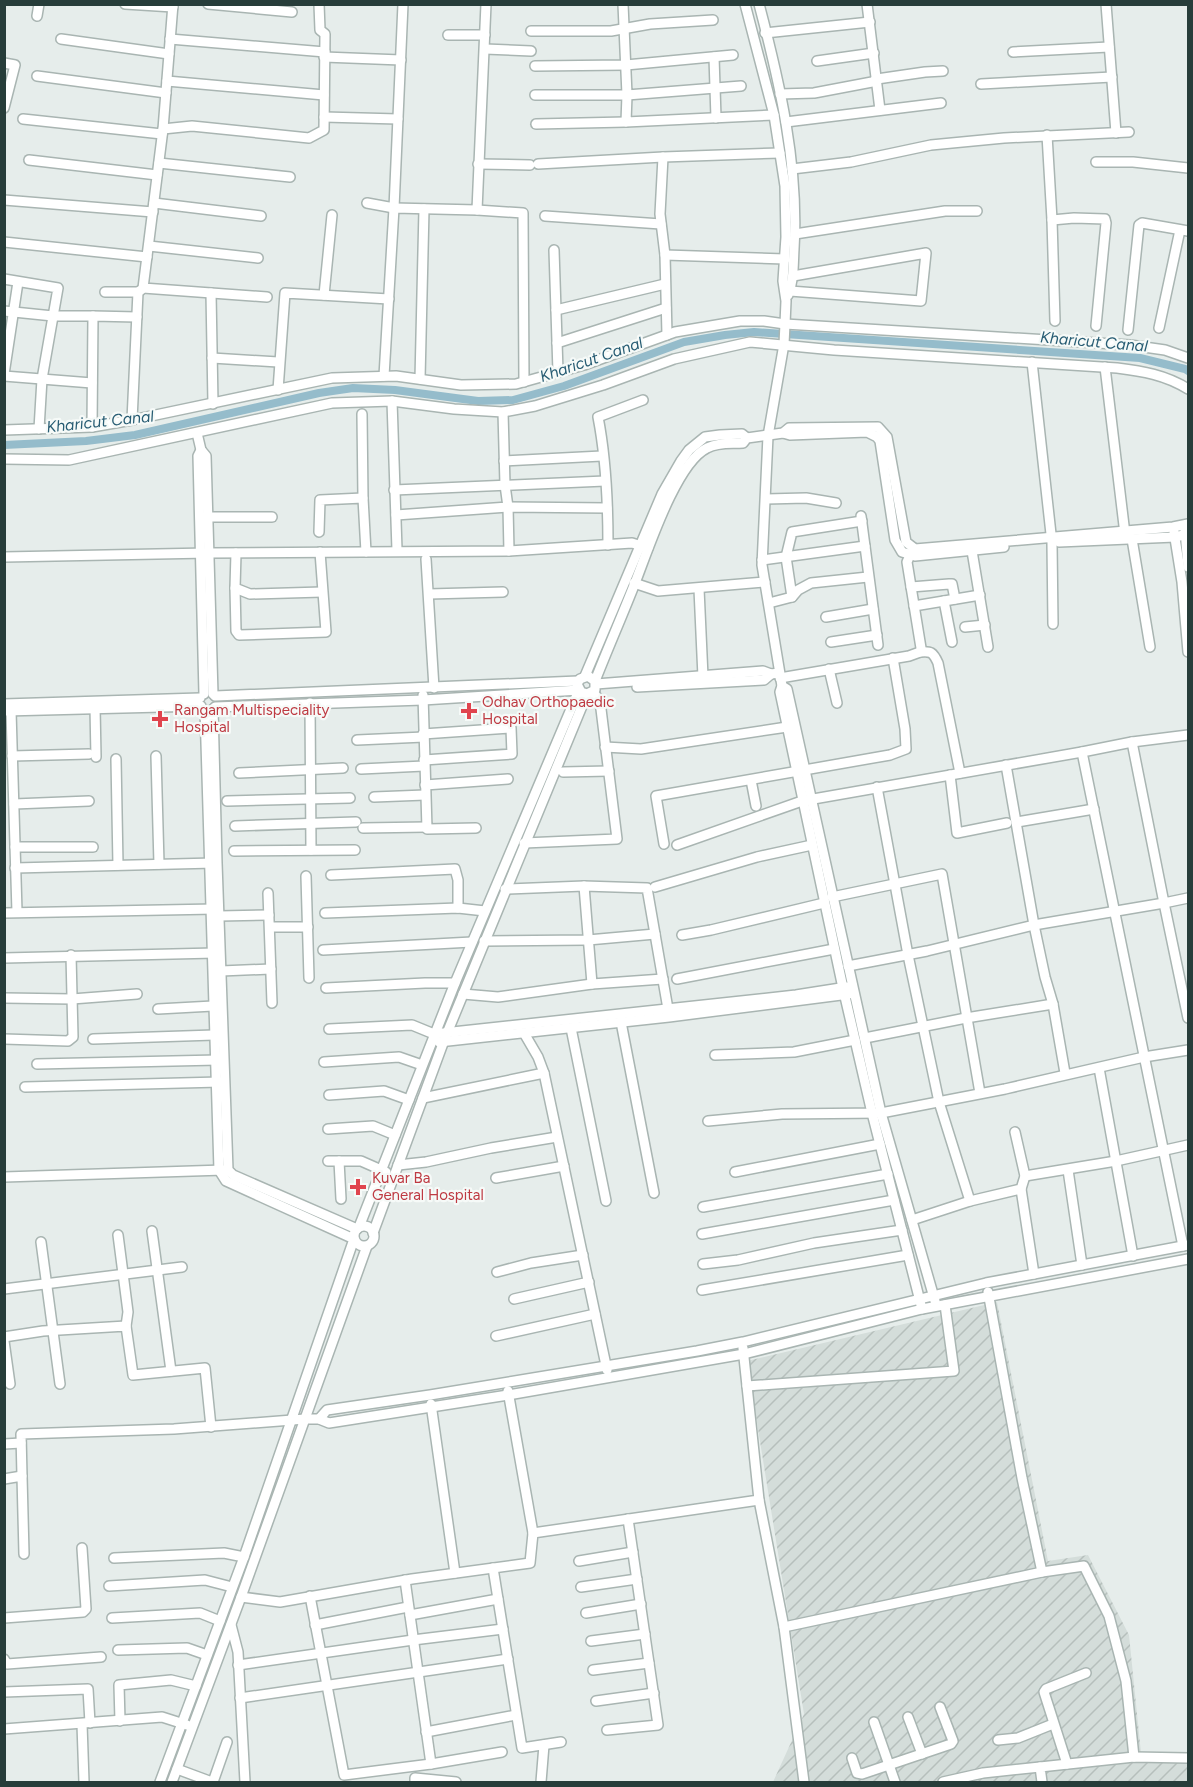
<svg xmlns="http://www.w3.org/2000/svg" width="1193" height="1787" font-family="Figtree,sans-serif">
<defs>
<pattern id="industrial-furrows" width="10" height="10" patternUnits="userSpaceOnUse" patternTransform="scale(1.5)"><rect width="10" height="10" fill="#d4ddda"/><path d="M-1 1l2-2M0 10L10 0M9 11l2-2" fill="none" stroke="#b6bfbc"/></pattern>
</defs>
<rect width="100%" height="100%" fill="#e6edeb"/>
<!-- industrial -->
<path fill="url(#industrial-furrows)" d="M997,1302l51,259 40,-6 41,80 12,118h47v29h-415l31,-68 -57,-353z"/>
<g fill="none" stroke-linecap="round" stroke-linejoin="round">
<!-- canal -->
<path stroke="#95bccb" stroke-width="8" d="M4,445l82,-4 49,-6 184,-42 34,-5 42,2 83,11 35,-1 51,-14 120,-44 41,-7 29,-3 386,26 45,11 3,2"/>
<!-- minor casing -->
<g stroke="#a9b5b2" stroke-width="12">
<g id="minor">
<path d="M125,4l48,3"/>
<path d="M173,4l-10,125 -20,159 124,9"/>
<path d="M208,4l84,8"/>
<path d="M623,4l4,91 114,-9"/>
<path d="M745,4l29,111 11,71 1,51 -3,44 3,20 -1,23 -1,20 -16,92 -6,129 20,121 -2,6 63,296 29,125 50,196"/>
<path d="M759,4c21,80 40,162 35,245 -1,16 0,31 -6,46"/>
<path d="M867,4l13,106"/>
<path d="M1106,4l10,129"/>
<path d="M37,16l2,-12"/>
<path d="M531,31h80l39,-7 63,-4"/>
<path d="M765,33l105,-11"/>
<path d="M448,35h37"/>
<path d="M61,39l108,15"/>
<path d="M170,39l155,13"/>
<path d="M485,49l46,2"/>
<path d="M1013,52l96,-5"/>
<path d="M324,57l77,3"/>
<path d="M714,57l2,61"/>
<path d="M817,61l57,-8"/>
<path d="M4,63l11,2 -11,43"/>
<path d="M535,66l91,-1 107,-10"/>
<path d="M37,76l129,17"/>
<path d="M167,81l157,14"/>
<path d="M981,84l131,-7"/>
<path d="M780,94l34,-1 58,-11 5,-3 48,-7 18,-1"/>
<path d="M535,95h92l-1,27 148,-7"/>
<path d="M324,117l74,2"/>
<path d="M23,119l139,15"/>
<path d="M786,122l155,-19"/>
<path d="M536,124l90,-2"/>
<path d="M163,129l29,-3 117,12 15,-8 1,-96 -5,-4 -1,-26"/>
<path d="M1047,135l5,85 3,101"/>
<path d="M663,157l-3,57 5,41 2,80"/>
<path d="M29,160l128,15"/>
<path d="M1096,162h37l55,6"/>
<path d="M159,163l131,14"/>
<path d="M478,164l52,1"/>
<path d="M538,164l125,-7 117,-4"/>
<path d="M792,169l59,-7 80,-17 73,-7 125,-6"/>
<path d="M4,200l149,12"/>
<path d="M154,203l107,13"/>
<path d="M367,203l27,5 9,-204"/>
<path d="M477,210l46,3 1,169"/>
<path d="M545,216l116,8"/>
<path d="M1052,220l22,-2 31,1 1,4 -10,103"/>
<path d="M795,234l150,-23h32"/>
<path d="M4,242l143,15"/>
<path d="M149,246l109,12"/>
<path d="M554,250l4,122"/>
<path d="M665,255l120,4"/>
<path d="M4,279l54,9 -16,91 -3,50"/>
<path d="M790,291l131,10 5,-48 -133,23"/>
<path d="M105,292h33l3,-2"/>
<path d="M211,293l2,111"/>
<path d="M324,295l8,-80"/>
<path d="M556,310l109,-26"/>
<path d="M4,311l49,5h40"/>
<path d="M1159,328l21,-98"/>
<path d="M1128,330l11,-105 3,-2 46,8"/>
<path d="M557,343l109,-35"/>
<path d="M212,358l66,4"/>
<path d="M1032,362l20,181 1,81"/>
<path d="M1105,367l20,167"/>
<path d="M4,374l14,-92"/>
<path d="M4,376l88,7"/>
<path d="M384,376l10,-168 83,2 9,-206"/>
<path d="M420,379l4,-170"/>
<path d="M278,390l7,-97 104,6"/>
<path d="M392,401l5,149"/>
<path d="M362,414l1,84"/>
<path d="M132,420l6,-128"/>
<path d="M92,427l1,-111 44,1"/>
<path d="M4,430l88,-3 40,-7 200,-42 64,-2 65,9 55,-1 68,-19 91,-33 65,-11h24l21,3 345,21 35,5 23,8"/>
<path d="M197,433l4,17 5,6 7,238"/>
<path d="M783,433l7,2 77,-3 10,5 3,4 15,99 7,12 13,4 89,-9"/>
<path d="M201,450l-3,6 6,238"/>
<path d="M4,459l65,1 263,-57 60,-2 62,8 49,3 32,-6 68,-21 71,-26 76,-17 84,8 283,18c25,3 49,7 71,21"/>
<path d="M504,461l98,-5"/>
<path d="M394,490l211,-9"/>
<path d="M766,499l40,-1 30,5"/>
<path d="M396,515l112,-8 -3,-22 -2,-73"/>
<path d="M861,516l17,129"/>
<path d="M207,517h65"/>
<path d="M1185,530l3,37"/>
<path d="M319,532l1,-32 43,-2 3,54"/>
<path d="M1174,532l8,50 6,70"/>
<path d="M1132,539l18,108"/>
<path d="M1059,542l116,-5 13,-3"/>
<path d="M608,545c0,-42 -2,-87 -10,-128l45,-17"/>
<path d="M509,551l-1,-44 99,1"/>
<path d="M972,551l16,96"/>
<path d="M236,553l-1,35 15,6 72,-2"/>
<path d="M4,557l204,-4 301,-2 123,-8 16,5"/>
<path d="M426,559l8,129"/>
<path d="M762,560l103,-14"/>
<path d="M634,583l24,8 107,-9"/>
<path d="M911,587l38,-3h3l3,15"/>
<path d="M235,588l1,43 3,4 87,-3 -6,-80"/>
<path d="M699,589l4,88"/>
<path d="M429,594l74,-2"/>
<path d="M792,597l-6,-40 6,-25 70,-11"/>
<path d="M944,601l8,41"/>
<path d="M769,603l23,-6 6,-7 13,-7 57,-6"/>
<path d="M914,606l66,-11"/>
<path d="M826,617l47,-8"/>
<path d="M965,627l20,-2"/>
<path d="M831,642l46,-7"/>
<path d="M920,652c11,-1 13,0 18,11l22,110"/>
<path d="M829,669l8,34"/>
<path d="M585,676l77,-182 19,-33 8,-11 16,-13 15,-2 22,-1 5,4"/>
<path d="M780,678l129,-22 11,-4 1,-4 -14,-86 4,-9"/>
<path d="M595,681c13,-33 27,-65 40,-98 13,-33 41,-120 72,-135 11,-6 25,-4 36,-5l4,-5 36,-5 6,-5 89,-1 9,10 19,105 9,7 258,-22 15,-3"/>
<path d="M596,684l167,-13 8,3 8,-1"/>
<path d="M782,686l5,3 94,424 54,188"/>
<path d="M637,687l127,-7 7,-6"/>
<path d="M423,695l4,134 49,-1"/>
<path d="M215,696l363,-15"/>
<path d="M310,703l1,147"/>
<path d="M4,704l196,-6"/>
<path d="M95,707l1,50"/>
<path d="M215,707l208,-7 156,-10 -124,293 -96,244"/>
<path d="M213,709l4,154 11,307 5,5 124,54"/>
<path d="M5,711l196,-5"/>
<path d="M11,711l6,201"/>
<path d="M423,734l88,-6 1,26 -88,6"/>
<path d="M357,740l67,-3"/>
<path d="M1132,742l32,161 24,-5"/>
<path d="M605,747l36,2 146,-22"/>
<path d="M12,756l77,-2"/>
<path d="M156,756l3,108"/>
<path d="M116,759l2,106"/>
<path d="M1006,765l28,160 11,52 8,27 12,69"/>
<path d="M361,769l63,-3"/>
<path d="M563,772l46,-1"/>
<path d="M239,773l104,-5"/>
<path d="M950,775l7,58 50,-10"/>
<path d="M751,780l5,26"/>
<path d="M425,785l83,-6"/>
<path d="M877,787l31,168 31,147 31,99"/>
<path d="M374,797l51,-2"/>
<path d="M227,801l123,-3"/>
<path d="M14,804l75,-3"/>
<path d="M1017,822l77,-13"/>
<path d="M235,826l121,-4"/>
<path d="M363,828l64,-1"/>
<path d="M524,843l93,-4 -17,-138 -7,-9"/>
<path d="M664,844l-8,-48 234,-41 16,-6 -1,-20 -12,-71"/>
<path d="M677,845l125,-44 280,-49"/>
<path d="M15,847h78"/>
<path d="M234,851l121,-1"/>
<path d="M15,868l199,-5"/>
<path d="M331,875l124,-6 3,11v28"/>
<path d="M306,876l3,102"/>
<path d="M584,886l8,98 71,-5"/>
<path d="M655,887l102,-30 55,-12"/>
<path d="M505,889l79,-3 63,2 21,121"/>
<path d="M268,893l4,110"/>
<path d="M832,897l110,-23 38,219"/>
<path d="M4,913l211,-4"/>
<path d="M325,913l133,-5 27,3"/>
<path d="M219,916l50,-1"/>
<path d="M270,927h38"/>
<path d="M682,935l29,-5 113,-27"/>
<path d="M484,941l104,-1 67,-6"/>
<path d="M323,950l149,-8"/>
<path d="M4,958l211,-5"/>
<path d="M848,966l79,-15 107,-26 130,-22 24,115"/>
<path d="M221,971l50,-2"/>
<path d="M677,979l157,-30"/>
<path d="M326,988l99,-5h30"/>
<path d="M463,994l35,3 94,-13"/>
<path d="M4,998l68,1 65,-5"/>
<path d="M158,1009l55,-3"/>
<path d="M621,1022l33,171"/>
<path d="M571,1028l35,173"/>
<path d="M329,1029l83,-4 22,9 362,-39 51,-8"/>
<path d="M524,1033l14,24 6,16 63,297"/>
<path d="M865,1038l101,-20 87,-14"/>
<path d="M4,1039l64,2 5,-4 -2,-82"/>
<path d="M93,1039l121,-4"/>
<path d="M439,1042l230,-25 180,-23"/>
<path d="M715,1055l79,-3 61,-12"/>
<path d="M324,1062l75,-5 23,8"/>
<path d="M37,1064l181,-4"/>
<path d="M1099,1068l34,188"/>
<path d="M25,1087l195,-5"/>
<path d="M329,1095l55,-4 25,9"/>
<path d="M423,1098l121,-25"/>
<path d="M708,1121l74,-7 99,-1 124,-24 139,-32 44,-7"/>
<path d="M328,1129l45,-3 22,9"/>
<path d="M328,1161h33l25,11"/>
<path d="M339,1161l2,38"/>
<path d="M398,1165l28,-3 65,-14 66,-11"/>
<path d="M1068,1170l14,95"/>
<path d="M735,1172l145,-28"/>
<path d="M1025,1176l91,-15 72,-16"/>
<path d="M4,1177l220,-7"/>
<path d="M496,1178l68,-12"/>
<path d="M1021,1189l13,85"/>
<path d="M703,1207l185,-33"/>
<path d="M912,1220l58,-19 51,-12 4,-13 -10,-44"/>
<circle cx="364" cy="1236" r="10"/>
<path d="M152,1231l19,140"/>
<path d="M373,1233l72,-195 142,-344 8,-4v-9l-7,-5 -8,3 -3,5 4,8 6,2"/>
<path d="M702,1234l192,-34"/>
<path d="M118,1235l10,77 -2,14"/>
<path d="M41,1242l19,142"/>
<path d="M1183,1246l-101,-494 50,-10 56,-7"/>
<path d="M703,1264l35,-4 76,-17 88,-13"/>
<path d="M497,1272l34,-9 52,-8"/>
<path d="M4,1289l178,-22"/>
<path d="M702,1290l206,-35"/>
<path d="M988,1292l34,186 20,94 42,-6 25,50 17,65 8,76"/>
<path d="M514,1299l75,-17"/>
<path d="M496,1336l99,-22"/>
<path d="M4,1337l39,-6 83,-5 7,49 72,-7 6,59"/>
<path d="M4,1341l6,43"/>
<path d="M747,1386l207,-15 -9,-66"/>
<path d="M508,1391l25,142"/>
<path d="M431,1404l24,169"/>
<path d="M319,1419l8,-9 103,-15 267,-44 46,-9 243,-59 202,-38"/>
<path d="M4,1444l17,-1"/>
<path d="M22,1476l-1,-42 153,-5 131,-10h14l10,4 179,-28 236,-41 178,-45 266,-50"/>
<path d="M4,1479l18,-3 2,78"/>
<path d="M759,1500l25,127 20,155"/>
<path d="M114,1558l110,-5 20,4"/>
<path d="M579,1561l54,-9"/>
<path d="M493,1568l29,180 39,-6"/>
<path d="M405,1580l26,184"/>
<path d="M109,1586l96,-6 27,7"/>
<path d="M581,1587l56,-8"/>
<path d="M310,1596l34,179 87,-11 71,-12"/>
<path d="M241,1597l39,5 132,-23 118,-16 3,-30 226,-33 -16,-152"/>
<path d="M586,1613l55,-9"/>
<path d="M410,1615l88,-16"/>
<path d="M4,1618l79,-6 3,-3 -4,-61"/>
<path d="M112,1618l88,-5 20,8"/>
<path d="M231,1625l7,27 7,130"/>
<path d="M315,1625l93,-18"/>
<path d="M784,1627l258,-55"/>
<path d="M591,1641l54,-7"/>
<path d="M118,1650l69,-2 20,7"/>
<path d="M4,1659l3,5 94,-7"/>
<path d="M238,1665l175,-25 90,-11"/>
<path d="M593,1670l56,-7"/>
<path d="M4,1692l84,-3 2,34"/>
<path d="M240,1698l268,-39"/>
<path d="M596,1701l58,-8"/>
<path d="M908,1717l14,37"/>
<path d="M120,1721l-1,-36 52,-5 25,6"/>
<path d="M874,1722l21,60"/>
<path d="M82,1724l2,58"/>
<path d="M4,1729l158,-12 25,8"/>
<path d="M607,1730l51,-5 -30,-206"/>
<path d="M426,1732l90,-17"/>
<path d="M998,1740l20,-2 35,-14"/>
<path d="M852,1758l5,15 5,1 89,-30 2,-3 -13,-34"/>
<path d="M1067,1764l-23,-72 2,-3 40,-16"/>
<path d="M177,1769l35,13"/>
<path d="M160,1782l84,-225 110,-318 -128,-58 -7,-11 -14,-460"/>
<path d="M172,1782l69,-185 126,-351"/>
<path d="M213,1782l14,-40"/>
<path d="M415,1782v-4l41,4"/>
<path d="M541,1782l3,-37"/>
<path d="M943,1782l40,-9 57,-6"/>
<path d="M1042,1782l-2,-15 94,-10 54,1"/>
</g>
</g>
<!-- minor -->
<use href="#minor" stroke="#fff" stroke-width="9"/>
</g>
<!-- markers -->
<g fill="#e0444e" stroke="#f6faf8" stroke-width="2">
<path d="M466 702h6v6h6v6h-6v6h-6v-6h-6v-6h6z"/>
<path d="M157 710h6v6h6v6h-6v6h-6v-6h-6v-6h6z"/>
<path d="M355 1178h6v6h6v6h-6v6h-6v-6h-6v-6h6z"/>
</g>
<g text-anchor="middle" stroke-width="4.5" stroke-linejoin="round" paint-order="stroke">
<!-- health labels -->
<g font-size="15" fill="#be3a42" stroke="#f6faf8" text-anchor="start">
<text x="482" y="707">Odhav Orthopaedic<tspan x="482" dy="17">Hospital</tspan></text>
<text x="174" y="715">Rangam Multispeciality<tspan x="174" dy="17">Hospital</tspan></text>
<text x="372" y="1183">Kuvar Ba<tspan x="372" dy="17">General Hospital</tspan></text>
</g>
<!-- water labels -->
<g font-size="16" font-style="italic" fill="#275c73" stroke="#f6faf8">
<text transform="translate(1094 341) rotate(5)" y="6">Kharicut Canal</text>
<text transform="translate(591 359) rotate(-19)" y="6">Kharicut Canal</text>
<text transform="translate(100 421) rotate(-6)" y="6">Kharicut Canal</text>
</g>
</g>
<!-- border -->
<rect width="1193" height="1787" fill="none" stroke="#273d3a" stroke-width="12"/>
</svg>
